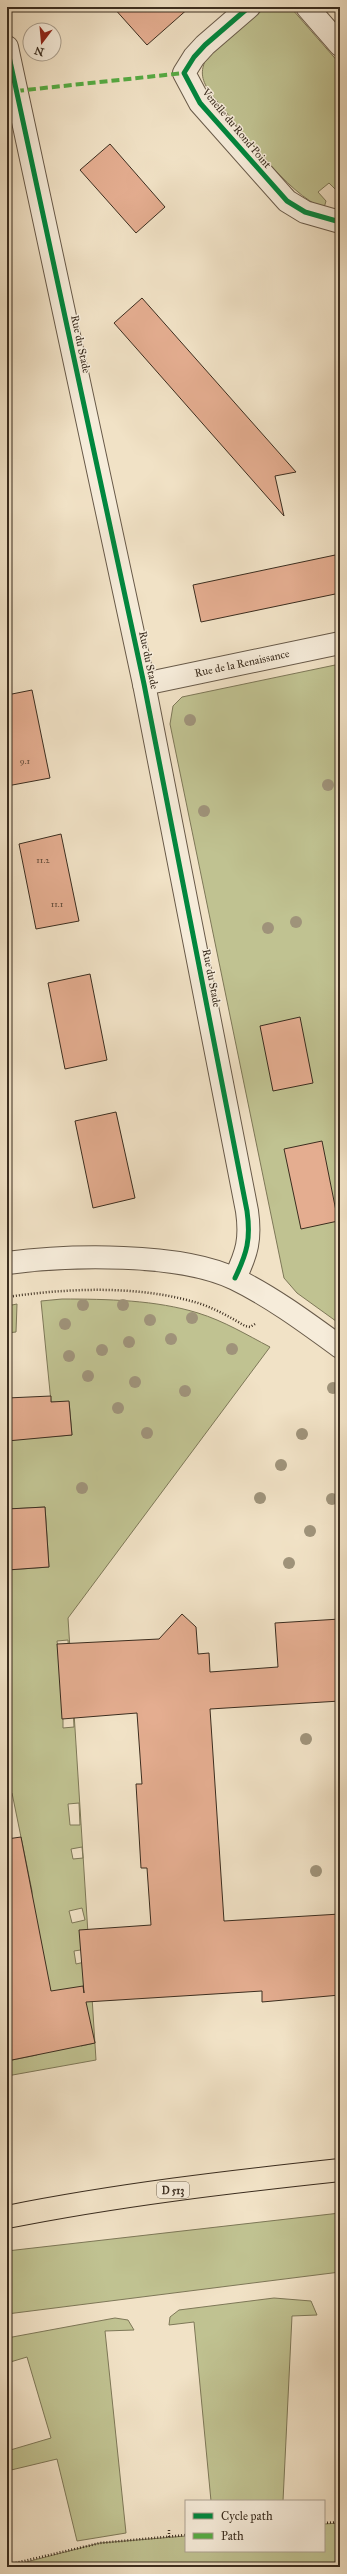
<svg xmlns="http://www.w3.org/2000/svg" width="347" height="2574" font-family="'IM FELL Great Primer',serif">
<rect width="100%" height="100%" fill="#f1e2c6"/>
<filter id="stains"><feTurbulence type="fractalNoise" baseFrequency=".005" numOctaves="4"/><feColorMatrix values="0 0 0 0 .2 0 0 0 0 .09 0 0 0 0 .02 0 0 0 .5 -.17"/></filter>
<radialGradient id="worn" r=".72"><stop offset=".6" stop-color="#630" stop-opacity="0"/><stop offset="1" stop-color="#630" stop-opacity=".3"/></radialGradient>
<!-- green -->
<g fill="#c0c291" stroke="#7e7858" fill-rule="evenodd">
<path d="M266,7l26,2 48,55v126l-2,2 -9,-9 -11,9 8,9 -2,7c-36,-12 -86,-83 -113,-114 -9,-13 -12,-22 -4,-37z"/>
<path d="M340,664v660l-43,-31 -13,-15 -114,-554 3,-18 9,-9z"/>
<path d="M62,1299c45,0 94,1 136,14 26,8 49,22 72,34l-202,271 28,442 -89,16v-15l30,-6 -4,-19 -1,-145 -20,-98 -5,1v-224l42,-3 -4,-60 -35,2 -3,-69 65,-5 -3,-33h-18l-10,-101zM68,1640l1,21 -10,1 -2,-21zM73,1706l1,21 -11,1v-11zM79,1803l1,22h-10l-2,-21zM82,1847l1,11 -10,1 -2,-10zM82,1908l3,12 -13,3 -3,-12zM87,1949l2,12 -13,3 -2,-13zM89,1989l2,12 -16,-10zM92,2031l3,12 -14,3 -2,-12z"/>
<path d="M17,1304l-1,28 -9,1v-27z"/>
<path d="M340,2213v59l-333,42v-63z"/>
<path d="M274,2298l37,3 6,14 -25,1 -9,185h-72l-17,-179 -25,3 1,-8 9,-7z"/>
<path d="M115,2318l13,2 6,10 -29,1 21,202 -49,8 -20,-82 -50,12v-20l44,-13 -24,-81 -20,6v-25z"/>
<path d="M340,2523v44h-257l-1,-4 -21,4h-54l93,-24 86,-7v15h138v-27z"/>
</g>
<!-- building -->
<g fill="#e4ad90" stroke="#3b2d1f">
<path d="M113,7h77l-43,38z"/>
<path d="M110,144l55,63 -29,26 -56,-63z"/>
<path d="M142,298l154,174 -21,4 9,40 -170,-193z"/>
<path d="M340,554v39l-139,29 -8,-37z"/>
<path d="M32,690l18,88 -43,8v-91z"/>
<path d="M61,834l18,87 -43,8 -17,-85z"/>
<path d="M90,974l17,86 -42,9 -17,-86z"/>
<path d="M300,1017l13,66 -40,8 -13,-65z"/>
<path d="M116,1112l19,86 -42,10 -18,-87z"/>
<path d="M322,1141l16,80 -37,8 -17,-80z"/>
<path d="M51,1396v6l18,-1 3,34 -65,6v-43z"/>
<path d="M45,1507l4,60 -42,3v-61z"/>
<path d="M182,1614l14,13 2,27 11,-1 1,19 68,-5 -3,-44 65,-4v82l-130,8 14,212 116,-7v81l-78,7v-11l-176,11 9,41 -88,18v-222l14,-2 30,154 32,-5 1,7 -5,-63 72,-5 -4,-57h-6l-5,-84h6l-5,-71 -75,6 -5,-75 102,-5z"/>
</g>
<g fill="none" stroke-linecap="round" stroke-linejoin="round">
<!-- minor casing -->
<g stroke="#685a49" stroke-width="24">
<g id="minor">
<path d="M249,7l-44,38 -11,12 -10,16 16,30 87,98 18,11 35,10"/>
<path d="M307,7l33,38"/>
<path d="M7,47l137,637 103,527c4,28 0,42 -12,67"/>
<path d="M144,684l196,-41"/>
<path d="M7,1263c61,-8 173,-11 228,16 37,18 72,44 105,68"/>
</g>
</g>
<!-- major casing -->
<g stroke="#3b2d1f" stroke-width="24">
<path id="major" d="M7,2217c110,-22 221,-35 333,-47"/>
</g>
<!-- path -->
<g stroke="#3b2d1f" stroke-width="2.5" stroke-dasharray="1 2" stroke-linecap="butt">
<path d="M7,1297c62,-9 131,-12 191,6 16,5 32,14 47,23l5,1 5,-3"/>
<path d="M324,2523l16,-1"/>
<path d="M169,2530v7"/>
<path d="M7,2565l93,-22 86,-8"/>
</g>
<!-- minor -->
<use href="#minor" stroke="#f6ecda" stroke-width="22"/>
<!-- major -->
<use href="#major" stroke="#f1e2c6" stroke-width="22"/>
<!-- quiet -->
<path stroke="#55ab43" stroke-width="4" stroke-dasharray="8 4" stroke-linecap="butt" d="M16,91l168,-18"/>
<!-- cycleway casing -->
<g stroke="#f6ecda" stroke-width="8">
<g id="cycleway">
<path d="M249,7l-44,38 -11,12 -10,16 16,30 87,98 18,11 35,10"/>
<path d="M7,47l137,637 103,527c4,28 0,42 -12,67"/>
</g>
</g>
<!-- cycleway -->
<use href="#cycleway" stroke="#00873e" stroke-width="5"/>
</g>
<!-- trees -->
<g fill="#9f937a">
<circle cx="190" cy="720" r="6"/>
<circle cx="328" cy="785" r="6"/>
<circle cx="204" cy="811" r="6"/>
<circle cx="296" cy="922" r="6"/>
<circle cx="268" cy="928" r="6"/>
<circle cx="83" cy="1305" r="6"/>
<circle cx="123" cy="1305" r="6"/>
<circle cx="192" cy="1318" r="6"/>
<circle cx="150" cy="1320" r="6"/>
<circle cx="65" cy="1324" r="6"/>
<circle cx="171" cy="1339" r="6"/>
<circle cx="129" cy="1342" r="6"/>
<circle cx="232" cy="1349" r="6"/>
<circle cx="102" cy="1350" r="6"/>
<circle cx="69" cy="1356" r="6"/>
<circle cx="88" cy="1376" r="6"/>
<circle cx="135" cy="1382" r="6"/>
<circle cx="333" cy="1388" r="6"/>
<circle cx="185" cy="1391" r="6"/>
<circle cx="118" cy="1408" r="6"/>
<circle cx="147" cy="1433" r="6"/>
<circle cx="302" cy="1434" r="6"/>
<circle cx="281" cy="1465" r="6"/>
<circle cx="82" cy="1488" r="6"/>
<circle cx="260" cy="1498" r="6"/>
<circle cx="332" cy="1499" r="6"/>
<circle cx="310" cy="1531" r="6"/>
<circle cx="289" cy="1563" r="6"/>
<circle cx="306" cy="1739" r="6"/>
<circle cx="316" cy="1871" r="6"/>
</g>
<g text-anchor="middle" stroke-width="3" stroke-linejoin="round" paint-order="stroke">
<!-- number labels -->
<g font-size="9" fill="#654d3b">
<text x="25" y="764">9.1</text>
<text x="43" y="863">11.2</text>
<text x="57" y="907">11.1</text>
</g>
<!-- shield labels -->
<rect fill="#f6ecda" stroke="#736657" stroke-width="1" x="157" y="2182" width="32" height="16" rx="3"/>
<g font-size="10" font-weight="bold" fill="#3b2d1f">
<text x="173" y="2194">D 513</text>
</g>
<!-- street labels -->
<g font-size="11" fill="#3b2d1f" stroke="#f6ecda">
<text transform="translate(237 128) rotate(50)" y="4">Venelle du Rond Point</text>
<text transform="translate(81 344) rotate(78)" y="4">Rue du Stade</text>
<text transform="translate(149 660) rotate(78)" y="4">Rue du Stade</text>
<text transform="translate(242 663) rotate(-12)" y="4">Rue de la Renaissance</text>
<text transform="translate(212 978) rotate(79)" y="4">Rue du Stade</text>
</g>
</g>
<!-- margin -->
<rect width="347" height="2574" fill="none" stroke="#f1e2c6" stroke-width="24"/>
<rect x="8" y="8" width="331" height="2558" fill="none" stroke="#3b2d1f" stroke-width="2"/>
<rect x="12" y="12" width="323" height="2550" fill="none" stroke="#3b2d1f"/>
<!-- legend -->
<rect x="185" y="2500" width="140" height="52" fill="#f6ecda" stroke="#aba08f"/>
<rect x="193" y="2513" width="20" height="6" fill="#00873e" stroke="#aba08f"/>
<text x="221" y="2520" font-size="12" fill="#3b2d1f">Cycle path</text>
<rect x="193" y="2533" width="20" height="6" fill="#55ab43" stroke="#aba08f"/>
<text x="221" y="2540" font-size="12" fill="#3b2d1f">Path</text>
<!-- north arrow -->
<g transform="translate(42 42) rotate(196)"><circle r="19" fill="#f6ecda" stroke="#aba08f"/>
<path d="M0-3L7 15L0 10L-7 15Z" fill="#8f2418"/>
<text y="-6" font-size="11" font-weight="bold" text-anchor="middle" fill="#3b2d1f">N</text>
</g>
<rect width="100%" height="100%" filter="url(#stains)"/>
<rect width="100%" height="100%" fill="url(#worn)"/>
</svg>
